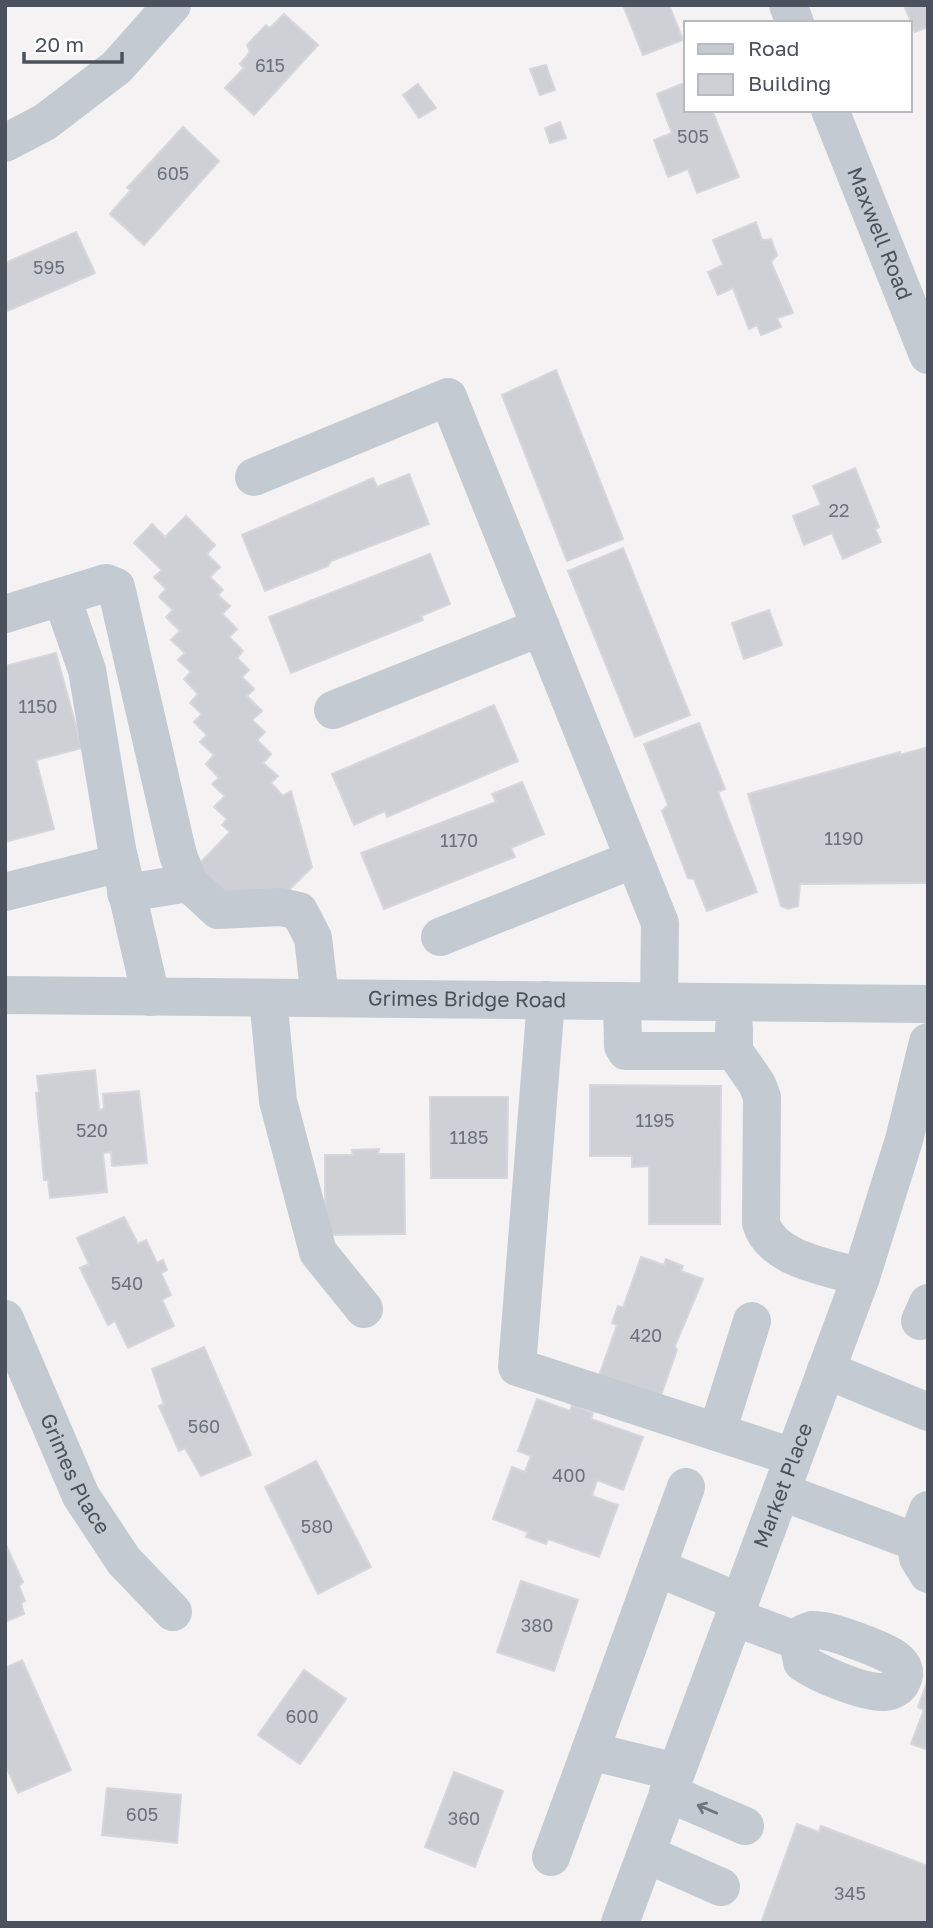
<svg xmlns="http://www.w3.org/2000/svg" width="933" height="1928" font-family="'Golos Text',sans-serif">
<rect width="100%" height="100%" fill="#f4f2f2"/>
<!-- building -->
<g fill="#cfd0d5" stroke="#d6d7dc" stroke-width="2">
<path d="M623,5h46l14,35 -40,15z"/>
<path d="M904,5h24v22l-13,5z"/>
<path d="M284,14l34,31 -64,70 -29,-27 19,-20 -4,-4 10,-12 -3,-7 19,-20 4,3z"/>
<path d="M546,65l9,25 -15,5 -10,-26z"/>
<path d="M686,82v28h26l27,67 -42,16 -9,-24 -20,8 -14,-37 18,-7 -15,-39z"/>
<path d="M418,84l18,24 -17,10 -16,-23z"/>
<path d="M560,122l6,16 -16,5 -5,-15z"/>
<path d="M183,127l36,34 -75,84 -34,-31 21,-24 -4,-2z"/>
<path d="M756,222l6,18 9,-1 6,16 -6,7 22,51 -16,5 4,9 -20,8 -4,-10 -8,4 -16,-41 -15,7 -10,-23 15,-7 -10,-25z"/>
<path d="M76,232l19,41 -90,39v-49z"/>
<path d="M556,370l67,169 -56,22 -65,-166z"/>
<path d="M855,468l24,59 -4,2 6,13 -38,17 -11,-26 -28,12 -11,-29 28,-11 -8,-19z"/>
<path d="M409,474l20,50 -98,37 -3,5 -63,25 -23,-56 131,-57 4,9z"/>
<path d="M186,516l29,29 -8,9 13,13 -10,10 13,13 -5,5 12,11 -8,8 15,15 -8,8 14,14 -6,7 12,12 -7,7 12,12 -7,7 15,15 -10,9 13,12 -8,8 14,14 -8,9 15,13 -7,7 12,13 8,-5 21,76 -25,25 -62,2 -28,-28 33,-34 -8,-7 5,-6 -13,-12 11,-11 -13,-12 7,-6 -13,-14 8,-9 -14,-13 7,-7 -13,-13 8,-8 -12,-11 8,-9 -14,-15 7,-7 -13,-12 7,-7 -14,-13 9,-9 -14,-14 7,-7 -14,-13 7,-8 -12,-12 8,-7 -28,-27 18,-19 13,13z"/>
<path d="M623,548l67,167 -55,22 -67,-166z"/>
<path d="M430,554l20,50 -29,12 2,4 -132,53 -22,-56z"/>
<path d="M769,610l13,35 -38,14 -12,-36z"/>
<path d="M56,653l26,95 -46,12 18,69 -49,13v-176z"/>
<path d="M494,705l24,56 -131,56 -2,-6 -31,14 -22,-51z"/>
<path d="M699,723l26,66 -7,3 39,100 -50,19 -13,-32 -6,-1 -26,-67 6,-6 -24,-61z"/>
<path d="M928,747v136l-128,1 -2,22 -10,3 -7,-3 -33,-112 152,-42v3z"/>
<path d="M522,782l22,52 -33,14 4,9 -131,52 -23,-56 135,-51 -4,-8z"/>
<path d="M95,1070l4,40 5,-1 -1,-15 36,-3 8,72 -35,3 -1,-14 -8,1 4,39 -57,6 -2,-18h-4l-8,-87 3,-1 -2,-16z"/>
<path d="M590,1085l131,1 -1,138h-71v-58l-17,1v-11h-42z"/>
<path d="M430,1097h78l-1,81h-76z"/>
<path d="M379,1149l-1,5h26l1,80 -80,1v-80h28l-1,-5z"/>
<path d="M124,1217l14,27 8,-4 11,23 6,-3 4,10 -6,3 10,22 -9,5 12,26 -46,22 -13,-27 -7,4 -28,-57 9,-4 -12,-26z"/>
<path d="M641,1257l23,8 2,-6 17,7 -2,5 22,8 -28,67 2,4 -17,48 -61,-22 18,-51 -5,-2 6,-17 5,2z"/>
<path d="M204,1347l47,108 -50,21 -16,-28 -6,3 -20,-45 5,-2 -12,-35z"/>
<path d="M537,1399l33,12 2,-6 21,8 -2,6 52,18 -20,53 -26,-10 -5,16 26,9 -19,52 -51,-18 -2,5 -20,-7 2,-5 -35,-13 19,-52 13,5 6,-16 -13,-5z"/>
<path d="M316,1461l55,106 -53,27 -53,-107z"/>
<path d="M5,1543l18,39 -4,4 6,15 -4,2 3,11 -19,8z"/>
<path d="M521,1581l57,19 -24,71 -57,-19z"/>
<path d="M22,1660l49,110 -53,23 -13,-29v-96z"/>
<path d="M304,1670l42,29 -46,65 -42,-29z"/>
<path d="M928,1680v70l-17,-6 13,-34 -6,-3z"/>
<path d="M454,1772l49,19 -28,76 -50,-20z"/>
<path d="M107,1788l74,7 -4,48 -75,-8z"/>
<path d="M797,1824l22,8 2,-6 107,40v57h-167z"/>
</g>
<g fill="none" stroke-linecap="round" stroke-linejoin="round">
<!-- minor -->
<g stroke="#c4cad2" stroke-width="38">
<path d="M788,5l7,18"/>
<path id="s1" d="M830,110l98,245"/>
<path d="M5,143l40,-21 72,-55 55,-62"/>
<path d="M254,477l194,-80 212,526 -1,78"/>
<path d="M62,598l25,72 30,179 34,148"/>
<path d="M5,614l101,-31 10,4 62,268 11,28 29,27 63,-3 18,4 14,27 7,60"/>
<path d="M333,710l208,-83"/>
<path d="M5,892l115,-29"/>
<path d="M126,893l63,-10"/>
<path d="M440,937l194,-78"/>
<path id="s2" d="M5,995l923,9"/>
<path d="M268,998l10,103 40,151 46,57"/>
<path d="M546,1000l-29,367 276,90"/>
<path d="M622,1001l1,45 3,5h108v-24"/>
<path d="M734,1051l23,33 5,13 -1,126c11,37 67,44 100,54"/>
<path id="s3" d="M5,1319l76,177 43,65 49,51"/>
<path d="M920,1321l8,-18"/>
<path d="M826,1370l102,42"/>
<path d="M717,1432l35,-111"/>
<path d="M782,1492l134,50 12,-32"/>
<path d="M916,1542l2,16 10,16"/>
<path d="M658,1568l82,34"/>
<path d="M734,1617l64,24"/>
<path d="M812,1630c19,0 35,8 53,14 14,6 48,16 37,37 -3,7 -11,11 -18,11 -20,1 -66,-18 -82,-30l-4,-21 6,-8z"/>
<path d="M590,1751l96,-264"/>
<path d="M668,1793l77,33"/>
<path d="M646,1854l75,33"/>
<path d="M551,1857l39,-106 86,21"/>
<path id="s4" d="M620,1923l241,-646 43,-137 24,-98"/>
</g>
</g>
<!-- one-way arrows -->
<defs><path id="oneway-shaft" d="M-6 0H5M1.5-3L5.5 0L1.5 3" fill="none" stroke-width="1.6" stroke-linecap="round" stroke-linejoin="round" transform="scale(1.75)"/></defs>
<use stroke="#6f7681" href="#oneway-shaft" transform="translate(707 1809) rotate(-157)"/>
<g text-anchor="middle" stroke-width="7" stroke-linejoin="round" paint-order="stroke">
<!-- number labels -->
<g font-size="18" fill="#6c727c">
<text x="270" y="72">615</text>
<text x="693" y="143">505</text>
<text x="173" y="180">605</text>
<text x="49" y="274">595</text>
<text x="839" y="517">22</text>
<text x="38" y="713">1150</text>
<text x="844" y="845">1190</text>
<text x="459" y="847">1170</text>
<text x="655" y="1127">1195</text>
<text x="92" y="1137">520</text>
<text x="469" y="1144">1185</text>
<text x="127" y="1290">540</text>
<text x="646" y="1342">420</text>
<text x="204" y="1433">560</text>
<text x="569" y="1482">400</text>
<text x="317" y="1533">580</text>
<text x="537" y="1632">380</text>
<text x="302" y="1723">600</text>
<text x="142" y="1821">605</text>
<text x="464" y="1825">360</text>
<text x="850" y="1900">345</text>
</g>
<!-- street labels -->
<g font-size="21" fill="#4b525e" stroke="#fff">
<text dy="7" stroke="none"><textPath href="#s1" startOffset="133">Maxwell Road</textPath></text>
<text dy="7" stroke="none"><textPath href="#s2" startOffset="462">Grimes Bridge Road</textPath></text>
<text dy="7" stroke="none"><textPath href="#s3" startOffset="170">Grimes Place</textPath></text>
<text dy="7" stroke="none"><textPath href="#s4" startOffset="467">Market Place</textPath></text>
</g>
</g>
<!-- border -->
<rect width="933" height="1928" fill="none" stroke="#4b525e" stroke-width="14"/>
<!-- legend -->
<rect x="684" y="21" width="228" height="91" fill="#ffffff" stroke="#b7babf" stroke-width="2"/>
<rect x="698" y="44" width="35" height="10" fill="#c4cad2" stroke="#b7babf" stroke-width="2"/>
<text x="748" y="56" font-size="21" fill="#4b525e">Road</text>
<rect x="698" y="74" width="35" height="21" fill="#cfd0d5" stroke="#b7babf" stroke-width="2"/>
<text x="748" y="91" font-size="21" fill="#4b525e">Building</text>
<!-- scale -->
<path d="M24 52v10h98v-10" fill="none" stroke="#4b525e" stroke-width="3.5"/>
<text x="35" y="52" font-size="21" fill="#4b525e" stroke="#ffffff" stroke-width="5" paint-order="stroke">20 m</text>
</svg>
